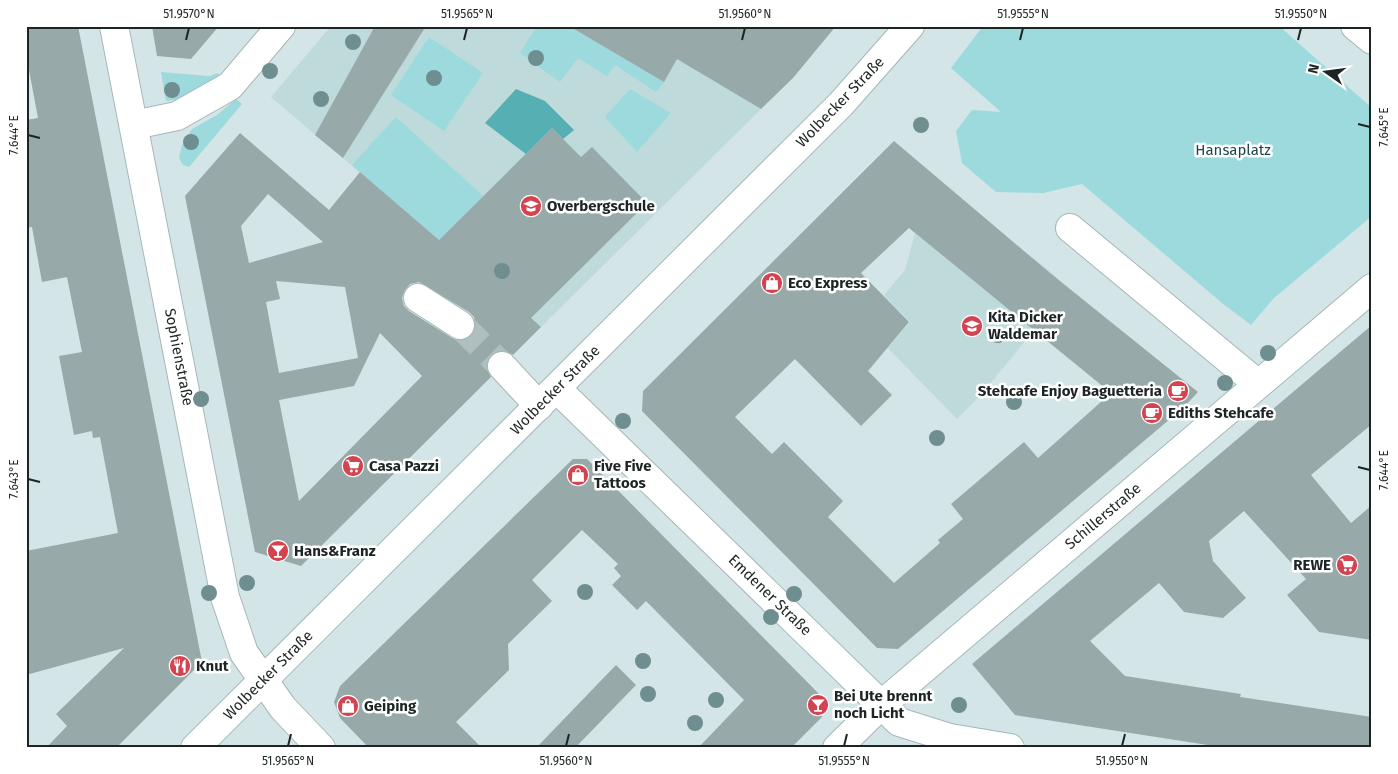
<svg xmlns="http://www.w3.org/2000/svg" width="1398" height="774" font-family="'Fira Sans',sans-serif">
<rect width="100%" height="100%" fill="#d3e5e6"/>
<!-- built -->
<g fill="#bedadb">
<path d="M331,26h402l14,12 -36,41 50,30 -220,218 -270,-230z"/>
<path d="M915,233l67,55 35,-42 34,26 17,17 -89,108 -22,22 -69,-71 22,-26 -26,-27 21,-25z"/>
</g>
<!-- green -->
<g fill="#9ddadd">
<path d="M537,26h32l95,56 -8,10 -41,-27 -8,11 -29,-18 -18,24 -40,-29z"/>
<path d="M983,26h296l93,82v108l-98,82 -23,27 -29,-22 -140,-119 -39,9 -47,-1 -34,-29 -6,-32 16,-21 29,2 -50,-44z"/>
<path d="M429,37l54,36 -39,58 -53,-36z"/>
<path d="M161,72l48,4 9,-3 4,5 -36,21 -20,2z"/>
<path d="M630,89l41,24 -34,39 -32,-35z"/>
<path d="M236,99l6,5 -53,63 -6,-2 -4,-7 3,-13 10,-16 25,-14z"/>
<path d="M396,117l87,79 -44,44 -87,-75z"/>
</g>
<!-- forest -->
<path fill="#55afb3" d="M516,89l29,12 29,29 -11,9 -11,-11 -26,26 -41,-31z"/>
<!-- building -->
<g fill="#98a9aa" fill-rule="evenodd">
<path d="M26,26h52l124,636 -86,86h-70l21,-22 -11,-12 68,-66 -98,27v-124l92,-18 -18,-96 -7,1 -1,-7 -18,4 -15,-79 23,-4 -15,-75 -25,5 -10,-55 -6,1v-108l12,-2 -12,-64z"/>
<path d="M152,26h67l-28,33 -34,-3z"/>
<path d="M375,26h51l-83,132 -28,-23z"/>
<path d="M569,26h267l-43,52 -32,31 -84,-50 -13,23z"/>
<path d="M552,128l29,29 11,-10 55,56 -116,115 10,9 -28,28 -7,-4h-7l-8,4 -4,7v7l4,8 -190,189 -46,-14 -70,-356 55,-63 89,77 31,-38 79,68zM268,194l55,48 -74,21 -8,-37zM276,281l69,6 13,71 -79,15 -13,-71 14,-3zM419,282l50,30 5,5 2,8 -3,9 -5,5 -8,2 -8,-3 -43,-27 -5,-5 -2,-8 3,-8 5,-6zM380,333l42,43 -123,125 -20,-101 75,-14z"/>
<path d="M894,141l156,132 148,119 -15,16 -285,241 -21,-1 -235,-237 1,-20zM909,228l202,165 -73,65 -14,-16 -73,62 12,15 -25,21 2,3 -46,40 -66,-66 15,-16 -59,-59 -12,12 -37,-37 60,-58 66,67 31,-31 -24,-24 41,-49 -48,-49z"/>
<path d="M1372,325v99l-61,51 40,48 21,-18v135l-53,-8 -32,-37 19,-16 -62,-68 -35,30 4,20 33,37 -23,20 -39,-6 -25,-29 -69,58 35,35 116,18 -1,3 132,20v31h-145l-212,-33 -43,-51z"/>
<path d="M573,459h14l234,237 1,21 -31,31h-93l46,-48 -98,-99 -9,9 -25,-25 9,-9 -7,-8 4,-4 -36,-34 -50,50 20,21 -44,43 1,26 -53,52 26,26h-113l-29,-30 -6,-16 6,-16z"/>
<path d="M616,665l20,20 -61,63h-39z"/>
</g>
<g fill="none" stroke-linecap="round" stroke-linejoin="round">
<!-- minor-tunnel -->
<path stroke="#afbebf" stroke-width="28" stroke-dasharray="28 14" stroke-linecap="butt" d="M460,325l42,41"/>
<!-- minor casing -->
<g stroke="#a5b7b8" stroke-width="30">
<g id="minor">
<path d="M114,26l111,571 19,56 39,55 38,40"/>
<path d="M134,125l43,-9 53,-30 51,-60"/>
<path d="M1070,228l188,156"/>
<path d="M418,298l42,27"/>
<path d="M502,366l37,40"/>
<path d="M557,389l342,333 51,16 60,10"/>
<path d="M837,748l44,-43 491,-417"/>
</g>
</g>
<!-- major casing -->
<g stroke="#a5b7b8" stroke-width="30">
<g id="major">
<path d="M1355,26l17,14"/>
<path d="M195,748l646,-644 69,-78"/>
</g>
</g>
<!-- minor -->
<use href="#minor" stroke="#fff" stroke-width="28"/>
<!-- major -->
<use href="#major" stroke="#fff" stroke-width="28"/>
</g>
<!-- trees -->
<g fill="#6f8e8f">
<circle cx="353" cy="42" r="8"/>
<circle cx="536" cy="58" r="8"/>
<circle cx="270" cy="71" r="8"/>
<circle cx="434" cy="78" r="8"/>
<circle cx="172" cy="90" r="8"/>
<circle cx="321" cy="99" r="8"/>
<circle cx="921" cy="125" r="8"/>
<circle cx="191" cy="142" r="8"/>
<circle cx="502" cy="271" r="8"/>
<circle cx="998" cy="335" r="8"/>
<circle cx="1268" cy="353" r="8"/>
<circle cx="1225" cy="383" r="8"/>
<circle cx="201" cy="399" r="8"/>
<circle cx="1014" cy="402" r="8"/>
<circle cx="623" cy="421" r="8"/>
<circle cx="937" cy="438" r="8"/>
<circle cx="247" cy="583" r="8"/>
<circle cx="585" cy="592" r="8"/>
<circle cx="209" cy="593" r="8"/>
<circle cx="794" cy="594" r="8"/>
<circle cx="771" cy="617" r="8"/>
<circle cx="643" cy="661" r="8"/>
<circle cx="648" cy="694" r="8"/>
<circle cx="716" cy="700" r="8"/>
<circle cx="959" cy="705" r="8"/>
<circle cx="695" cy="723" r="8"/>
</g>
<!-- ticks -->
<path fill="none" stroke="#1d2424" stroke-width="2" d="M186,40l3,-12M464,40l3,-12M742,40l3,-12M1020,40l3,-12M1298,40l3,-12M1358,124l12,3M28,135l12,3M1358,467l12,3M28,479l12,3M288,746l3,-12M566,746l3,-12M844,746l3,-12M1122,746l3,-12"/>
<!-- icons -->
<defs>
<g id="school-disc" transform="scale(1.125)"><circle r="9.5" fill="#d44450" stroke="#fff"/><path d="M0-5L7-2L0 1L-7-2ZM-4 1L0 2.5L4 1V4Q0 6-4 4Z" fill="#fff"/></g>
<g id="shop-disc" transform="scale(1.125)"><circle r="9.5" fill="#d44450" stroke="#fff"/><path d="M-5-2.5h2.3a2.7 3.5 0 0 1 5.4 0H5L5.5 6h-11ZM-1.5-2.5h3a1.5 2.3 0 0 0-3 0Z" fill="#fff"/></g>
<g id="cafe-disc" transform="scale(1.125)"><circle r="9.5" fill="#d44450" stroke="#fff"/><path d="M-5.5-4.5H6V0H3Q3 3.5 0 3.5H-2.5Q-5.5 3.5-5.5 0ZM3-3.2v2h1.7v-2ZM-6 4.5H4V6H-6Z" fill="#fff"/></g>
<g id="supermarket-disc" transform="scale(1.125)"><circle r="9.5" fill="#d44450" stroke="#fff"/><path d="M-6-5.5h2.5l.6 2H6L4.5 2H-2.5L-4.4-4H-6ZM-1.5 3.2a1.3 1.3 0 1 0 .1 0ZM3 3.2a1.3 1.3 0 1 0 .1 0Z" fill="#fff"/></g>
<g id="bar-disc" transform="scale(1.125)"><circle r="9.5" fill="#d44450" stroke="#fff"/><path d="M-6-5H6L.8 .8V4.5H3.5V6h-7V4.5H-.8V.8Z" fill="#fff"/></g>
<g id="restaurant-disc" transform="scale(1.125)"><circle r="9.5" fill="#d44450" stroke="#fff"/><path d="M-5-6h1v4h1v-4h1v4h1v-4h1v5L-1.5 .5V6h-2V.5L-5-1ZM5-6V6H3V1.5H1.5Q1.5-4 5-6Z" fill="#fff"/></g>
</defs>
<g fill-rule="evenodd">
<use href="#school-disc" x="531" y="206"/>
<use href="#shop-disc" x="772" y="283"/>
<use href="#school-disc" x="972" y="326"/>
<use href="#cafe-disc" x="1178" y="391"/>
<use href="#cafe-disc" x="1152" y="413"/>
<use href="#supermarket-disc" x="353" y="466"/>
<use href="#shop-disc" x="578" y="475"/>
<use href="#bar-disc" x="278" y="551"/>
<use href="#supermarket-disc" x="1347" y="565"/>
<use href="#restaurant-disc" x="180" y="666"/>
<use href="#bar-disc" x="818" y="705"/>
<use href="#shop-disc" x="348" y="706"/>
</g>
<g text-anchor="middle" stroke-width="5" stroke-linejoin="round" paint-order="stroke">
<!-- street labels -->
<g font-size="15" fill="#1d2424" stroke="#fff">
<text transform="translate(840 102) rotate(-46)" y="5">Wolbecker Straße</text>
<text transform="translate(179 357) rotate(79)" y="5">Sophienstraße</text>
<text transform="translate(555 390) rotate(-45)" y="5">Wolbecker Straße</text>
<text transform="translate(1103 516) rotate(-40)" y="5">Schillerstraße</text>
<text transform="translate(770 595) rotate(44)" y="5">Emdener Straße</text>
<text transform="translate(268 675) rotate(-45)" y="5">Wolbecker Straße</text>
</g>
<!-- park labels -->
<g font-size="15" fill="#1d4648" stroke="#fff">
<text x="1233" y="155">Hansaplatz</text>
</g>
<!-- poi labels -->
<g font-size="15" font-weight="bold" fill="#1d2424" stroke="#fff" text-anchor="start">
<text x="547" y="211">Overbergschule</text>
<text x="788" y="288">Eco Express</text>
<text x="988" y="322">Kita Dicker<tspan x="988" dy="17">Waldemar</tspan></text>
<text x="1162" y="396" text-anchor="end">Stehcafe Enjoy Baguetteria</text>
<text x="1168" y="418">Ediths Stehcafe</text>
<text x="369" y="471">Casa Pazzi</text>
<text x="594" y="471">Five Five<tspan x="594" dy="17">Tattoos</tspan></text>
<text x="294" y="556">Hans&amp;Franz</text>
<text x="1331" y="570" text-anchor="end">REWE</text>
<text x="196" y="671">Knut</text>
<text x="834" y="701">Bei Ute brennt<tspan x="834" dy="17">noch Licht</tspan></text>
<text x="364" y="711">Geiping</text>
</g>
</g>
<!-- border -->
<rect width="1398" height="774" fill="none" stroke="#ffffff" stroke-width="55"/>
<!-- north arrow -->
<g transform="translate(1326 72) rotate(284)" stroke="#ffffff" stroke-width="4" paint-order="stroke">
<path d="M0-4L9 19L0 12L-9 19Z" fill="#1d2424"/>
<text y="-8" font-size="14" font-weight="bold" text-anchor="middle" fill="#1d2424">N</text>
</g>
<rect x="28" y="28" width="1342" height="718" fill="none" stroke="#1d2424" stroke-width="2"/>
<g font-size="12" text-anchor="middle" fill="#1d2424">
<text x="189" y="18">51.9570°N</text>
<text x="467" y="18">51.9565°N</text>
<text x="745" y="18">51.9560°N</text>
<text x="1023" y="18">51.9555°N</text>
<text x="1301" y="18">51.9550°N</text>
<text transform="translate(1384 127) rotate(-90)" y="4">7.645°E</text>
<text transform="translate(14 135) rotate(-90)" y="4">7.644°E</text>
<text transform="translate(1384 470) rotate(-90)" y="4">7.644°E</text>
<text transform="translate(14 479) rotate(-90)" y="4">7.643°E</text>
<text x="288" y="765">51.9565°N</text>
<text x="566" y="765">51.9560°N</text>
<text x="844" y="765">51.9555°N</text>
<text x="1122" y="765">51.9550°N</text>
</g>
</svg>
